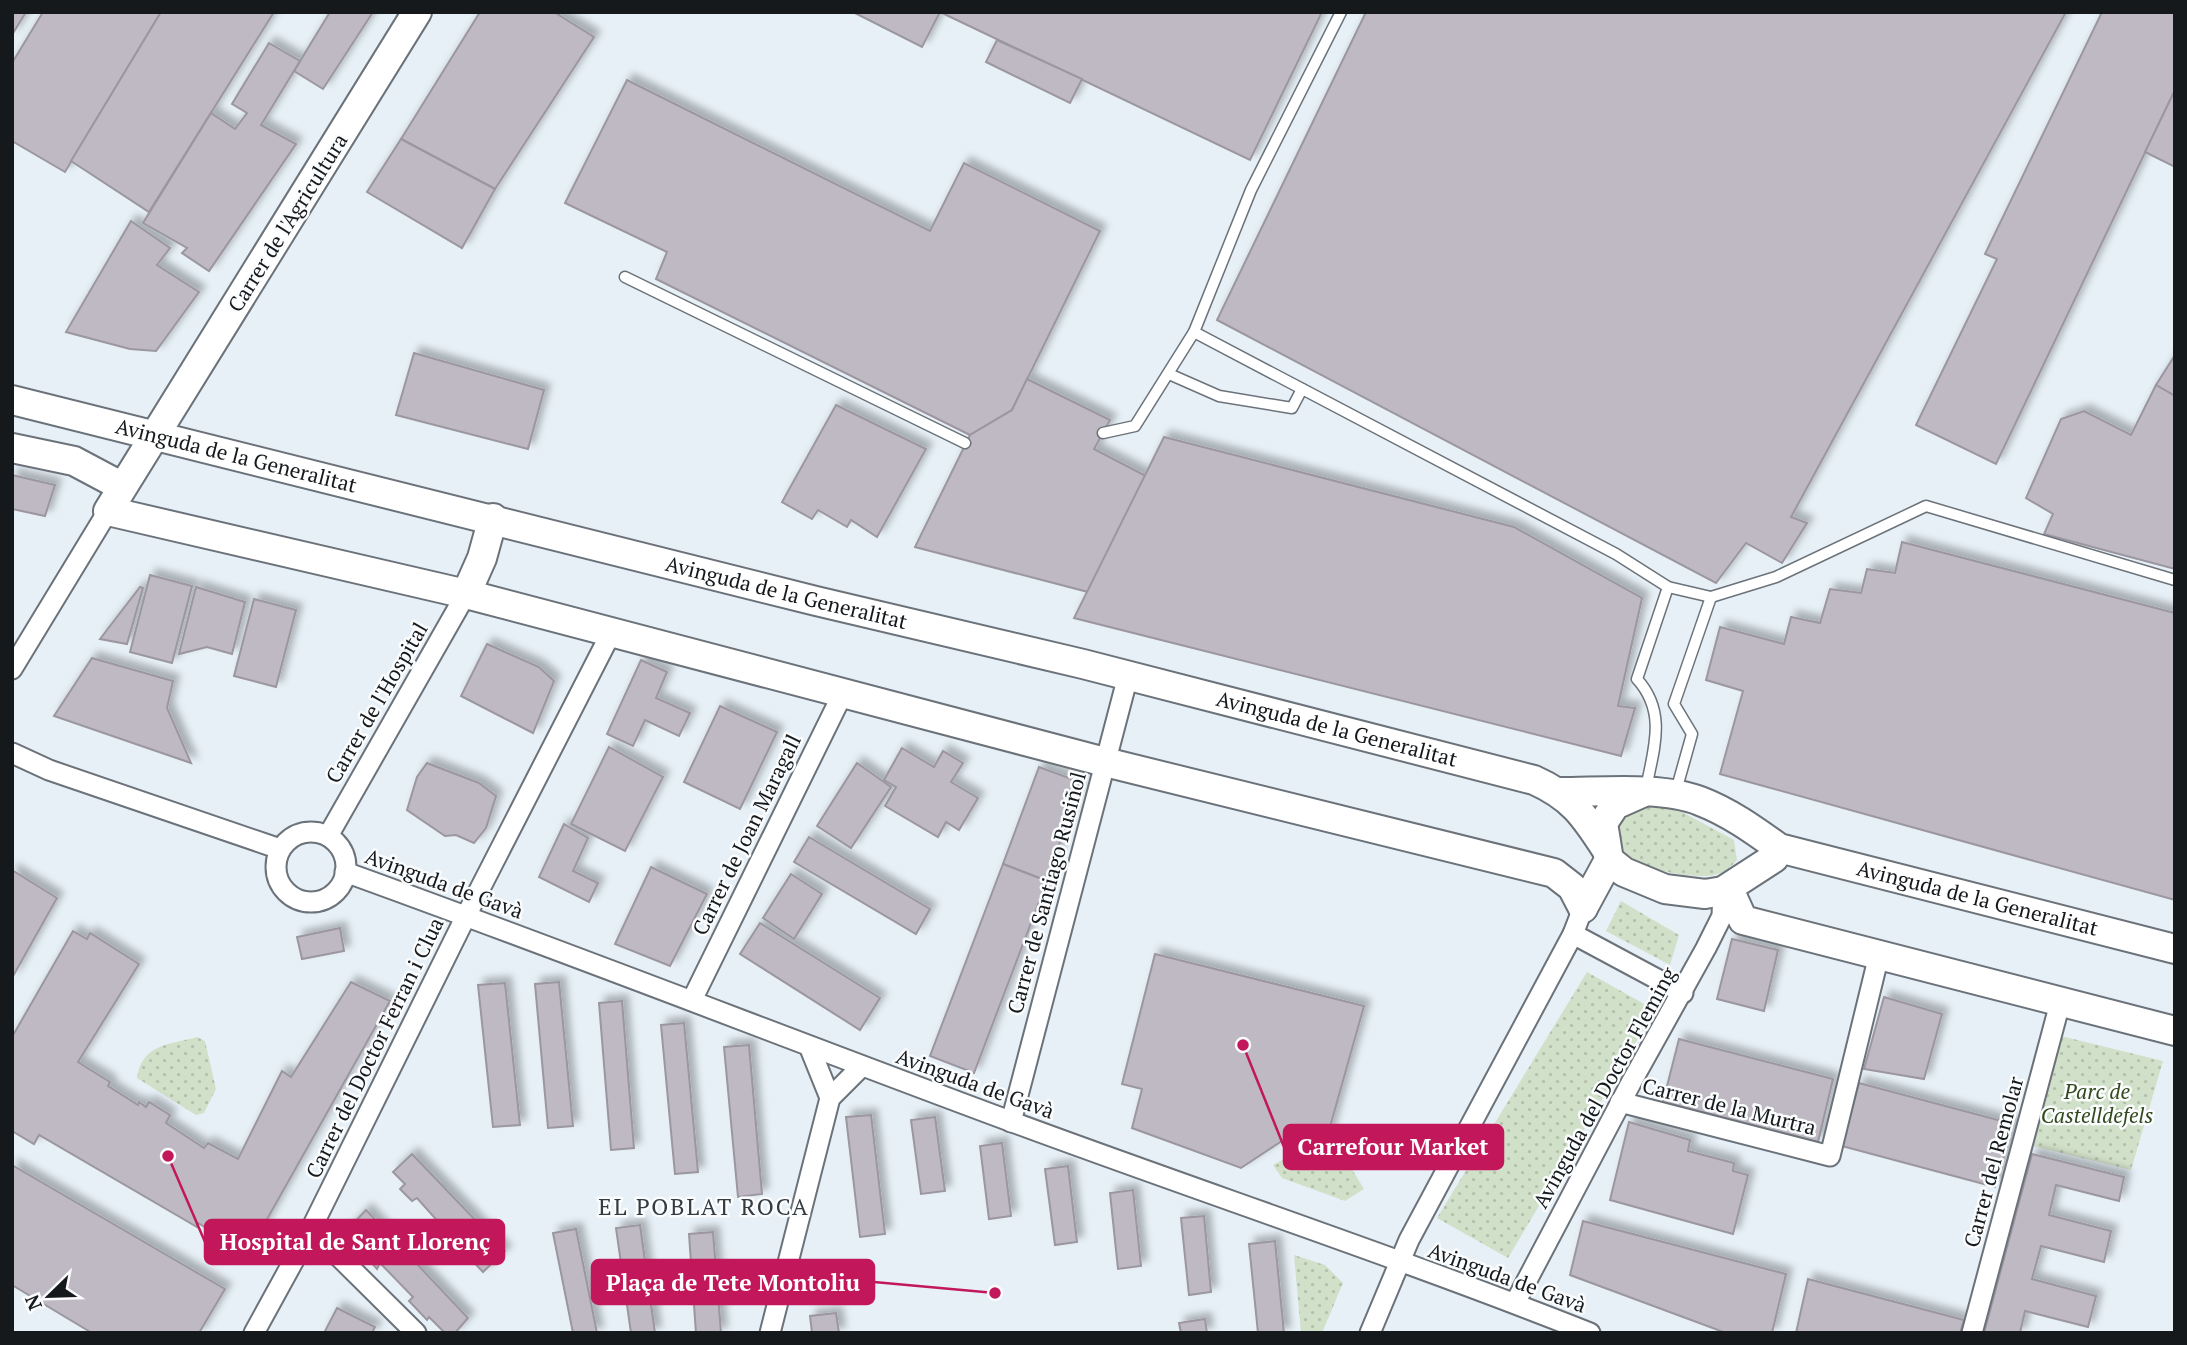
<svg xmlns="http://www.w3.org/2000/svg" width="2187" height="1345" font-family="'PT Serif',serif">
<defs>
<pattern id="park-dots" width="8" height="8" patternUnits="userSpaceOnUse" patternTransform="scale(1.75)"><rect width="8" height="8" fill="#d1e0c8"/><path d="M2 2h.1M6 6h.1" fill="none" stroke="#b3c0ab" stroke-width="1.8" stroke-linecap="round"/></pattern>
<filter id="shadow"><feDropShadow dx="6" dy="-6" stdDeviation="3.5" flood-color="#0004"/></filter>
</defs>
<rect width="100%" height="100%" fill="#e7f0f7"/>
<!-- park -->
<g fill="url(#park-dots)">
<path d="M1650,806l30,5 54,29 3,20c-6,7 -13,13 -23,15 -24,5 -107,-9 -100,-46 1,-5 5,-10 7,-14z"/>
<path d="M1621,901l58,34 -9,30 -64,-34z"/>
<path d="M1587,972l68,38 -147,248 -71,-40z"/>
<path d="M2061,1036l102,25 -32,109 -98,-24z"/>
<path d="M197,1037l8,4 11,48 -12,24 -8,2 -59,-37c5,-34 31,-33 60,-41z"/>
<path d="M1297,1152l53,14 14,23 -19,12 -63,-23 -9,-13z"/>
<path d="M1294,1255l31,10 18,18 -21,50h-21z"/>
</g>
<!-- building -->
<g fill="#beb9c2" stroke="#9b969f" stroke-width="2" filter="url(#shadow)">
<path d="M12,12h14l-14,23z"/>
<path d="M43,12h118l-96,160 -53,-31v-78z"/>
<path d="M161,12h113l-125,200 -78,-51z"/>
<path d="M330,12h43l-50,77 -29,-18z"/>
<path d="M480,12h74l40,25 -99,152 -94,-50z"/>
<path d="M853,12h87l-18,35z"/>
<path d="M940,12h382l-72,148z"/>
<path d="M1366,12h700l-275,505 16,6 -25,40 -36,-20 -30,40 -499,-263z"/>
<path d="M2102,12h73v78l-179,374 -80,-39 81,-166 -12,-5z"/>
<path d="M997,40l85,39 -12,24 -84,-41z"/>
<path d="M269,43l31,18 -39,64 35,19 -87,127 -27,-18 5,-5 -44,-25 68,-110 24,16 12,-16 -15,-9z"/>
<path d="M627,80l303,151 34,-68 136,68 -88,179 -42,25 -314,-156 11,-27 -102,-49z"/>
<path d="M2175,90v77l-30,-15z"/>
<path d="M401,139l94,50 -33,59 -95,-56z"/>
<path d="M131,221l39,27 -13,17 42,27 -43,59 -26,-2 -64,-17z"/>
<path d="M414,353l130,37 -16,59 -132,-34z"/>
<path d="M2175,355v41l-19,-11z"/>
<path d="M1027,379l83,41 -16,29 52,27 -58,116 -173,-45 55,-112 42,-25z"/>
<path d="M2156,385l19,11v173l-131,-35 9,-20 -27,-16 35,-79 23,-8 47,24z"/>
<path d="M836,405l90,44 -49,88 -26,-17 -4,7 -29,-17 -6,9 -30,-17z"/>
<path d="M1164,437l350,90 128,71 -24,108 17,2 -14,48 -547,-138z"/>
<path d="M12,475l43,10 -10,31 -33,-7z"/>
<path d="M1902,542l273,71v287l-455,-126 23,-83 -37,-11 14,-53 64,17 7,-27 29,6 10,-34 31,4 6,-24 28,4z"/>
<path d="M150,575l42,11 -20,77 -42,-11z"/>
<path d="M140,587l3,1 -16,56 -27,-5z"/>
<path d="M196,587l49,15 -13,52 -25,-7 -28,7z"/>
<path d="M254,599l42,11 -20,77 -42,-11z"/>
<path d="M487,644l52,23 15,14 -21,52 -72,-37z"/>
<path d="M92,658l81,23 -6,27 24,55 -137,-47z"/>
<path d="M641,660l26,12 -11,26 34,15 -11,23 -34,-16 -12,26 -26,-12z"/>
<path d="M720,706l57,26 -37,77 -56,-27z"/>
<path d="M609,747l54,30 -38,74 -54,-27z"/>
<path d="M902,748l32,19 9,-16 20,12 -12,19 27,16 -19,32 -13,-8 -8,15 -53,-31 11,-19 -12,-7z"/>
<path d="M427,763l52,20 17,13 -10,32 -12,15 -18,-8 -11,1 -38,-26 10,-33z"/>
<path d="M857,763l34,24 -40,61 -34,-22z"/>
<path d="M1039,767l41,15 -33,99 -44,-17z"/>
<path d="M564,824l24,14 -15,33 25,12 -9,19 -50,-25z"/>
<path d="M809,837l121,72 -14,25 -122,-72z"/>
<path d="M1003,864l44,17 -73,192 -44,-17z"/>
<path d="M651,867l56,27 -37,72 -55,-22z"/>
<path d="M12,870l45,28 -45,80z"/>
<path d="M791,874l31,20 -28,45 -31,-21z"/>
<path d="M760,923l120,75 -20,32 -120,-76z"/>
<path d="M340,928l4,23 -42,8 -5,-22z"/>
<path d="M73,931l14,8 3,-6 49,31 -61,98 32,20 -2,4 30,19 1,-3 7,5 3,-5 21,13 -4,8 38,25 4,-5 30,16 44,-88 9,6 60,-95 39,19 -133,236 -4,-1 -3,5 -4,-3 -3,6 -7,2 -38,-23 -1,4 -158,-92 -5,9 -22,-13v-94z"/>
<path d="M1732,939l46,11 -14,61 -47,-12z"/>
<path d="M1155,954l209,52 -36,128 -28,-5 -59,39 -109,-40 10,-39 -20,-5z"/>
<path d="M559,982l14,144 -25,2 -13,-144z"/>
<path d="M505,983l15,142 -27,2 -15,-142z"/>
<path d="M1884,997l58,17 -18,65 -60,-10z"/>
<path d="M622,1001l12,147 -23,2 -12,-147z"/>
<path d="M684,1023l14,149 -23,2 -14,-149z"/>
<path d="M1679,1039l154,40 -15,63 -155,-40z"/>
<path d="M749,1045l13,149 -24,3 -14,-150z"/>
<path d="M1859,1083l154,41 -18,63 -153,-41z"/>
<path d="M871,1115l14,119 -25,3 -14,-120z"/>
<path d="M935,1117l10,74 -24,3 -10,-74z"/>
<path d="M1629,1122l61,18 -2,11 46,12 -1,8 15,4 -15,59 -123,-34z"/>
<path d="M1002,1143l9,73 -22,3 -9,-73z"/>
<path d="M412,1154l93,97 -22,21 -16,-17 -4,4 -17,-20 4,-4 -33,-37 -5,3 -12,-12 5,-5 -12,-12z"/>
<path d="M2032,1154l92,23 -5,24 -63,-16 -7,30 62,16 -7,31 -63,-16 -9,33 64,17 -8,31 -63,-16 -5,22h-36z"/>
<path d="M12,1165l213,124 -26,44h-107l-80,-48z"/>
<path d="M1068,1166l9,76 -22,3 -10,-76z"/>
<path d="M1133,1190l8,76 -23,3 -8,-76z"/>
<path d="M366,1210l102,108 -13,15h-10l-16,-16 -2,3 -18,-19 4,-4 -33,-34 -3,6 -19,-21 5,-3 -16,-15z"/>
<path d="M1204,1216l7,76 -22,3 -8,-77z"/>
<path d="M1583,1221l203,53 -14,59h-46l-156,-58z"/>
<path d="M640,1225l15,108h-24l-15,-105z"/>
<path d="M576,1229l21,104h-24l-20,-100z"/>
<path d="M713,1232l8,101h-25l-7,-99z"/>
<path d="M1275,1241l9,92h-26l-9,-89z"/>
<path d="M1808,1279l156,41 -4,13h-164z"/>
<path d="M337,1308l38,19 -3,6h-48z"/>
<path d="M836,1313l3,20h-27l-2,-17z"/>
<path d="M1205,1319l2,14h-26l-2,-10z"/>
</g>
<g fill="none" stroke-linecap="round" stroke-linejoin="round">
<!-- lane casing -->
<g stroke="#6b7279" stroke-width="13">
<g id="lane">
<path d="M625,277l340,166"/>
<path d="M1194,332l422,222 52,33 43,10 65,-20 150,-71 249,74"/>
<path d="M1169,374l50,22 73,12 10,-19"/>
<path d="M1103,433l32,-7 59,-94 57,-142 90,-178"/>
<path d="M1646,788c8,-40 21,-76 -9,-109l31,-92"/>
<path d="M1676,791l16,-57 -18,-30 37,-107"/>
</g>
</g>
<!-- street casing -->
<g stroke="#6b7279" stroke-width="23">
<g id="street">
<path d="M12,669l96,-158"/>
<path d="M12,753l37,17 231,79"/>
<circle cx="311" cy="867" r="35"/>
<path d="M328,836l138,-242"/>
<path d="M345,872c222,80 441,166 662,248 194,72 391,137 583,213"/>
<path d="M1573,934l110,59"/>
<path d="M692,1000l152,-309"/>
<path d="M809,1046l21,52"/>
<path d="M1620,1102l210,54 49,-201"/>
<path d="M1011,1122l117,-446"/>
<path d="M311,1229l105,104"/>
<path d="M1515,1303l117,-222 74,-133 16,-32 1,-25"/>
<path d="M254,1333l57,-104 155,-313 145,-283"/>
<path d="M770,1333l60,-235 32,-32"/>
<path d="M1370,1333l39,-93 164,-306 10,-26"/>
<path d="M1972,1333l88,-330"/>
</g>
</g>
<!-- secondary casing -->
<g stroke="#6b7279" stroke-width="32">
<g id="secondary">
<path d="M417,12l-309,499 358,83 639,168 449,111 18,14 11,21"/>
<path id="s1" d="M12,400l804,201 267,63 451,116c38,17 50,35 72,69"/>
<path d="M12,448l62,13 47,25"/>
<path d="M466,594l16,-36 11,-40"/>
<path id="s2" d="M1560,792c41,0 102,-6 140,9 29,11 54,29 79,47l396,101"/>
<path d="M1642,793l-27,12 -12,18 6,37 15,12 41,17 40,5 18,-3 51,-33 5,-10"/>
<path d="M1729,889l14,31 432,111"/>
<path d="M1583,908l26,-48"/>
</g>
</g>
<!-- lane -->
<use href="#lane" stroke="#fff" stroke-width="10"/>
<!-- street -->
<use href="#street" stroke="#fff" stroke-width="19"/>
<!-- secondary -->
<use href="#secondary" stroke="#fff" stroke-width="28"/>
</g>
<g text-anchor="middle" stroke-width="5" stroke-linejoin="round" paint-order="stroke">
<!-- street labels -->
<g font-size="21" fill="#16191c" stroke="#fafcfd">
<text transform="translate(288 223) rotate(-58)" y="7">Carrer de l'Agricultura</text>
<text dy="7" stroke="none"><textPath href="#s1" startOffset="231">Avinguda de la Generalitat</textPath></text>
<text dy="7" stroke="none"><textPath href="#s1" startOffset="798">Avinguda de la Generalitat</textPath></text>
<text transform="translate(377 703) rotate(-60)" y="7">Carrer de l'Hospital</text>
<text dy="7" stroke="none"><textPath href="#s1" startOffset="1365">Avinguda de la Generalitat</textPath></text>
<text transform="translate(747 835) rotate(-64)" y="7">Carrer de Joan Maragall</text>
<text transform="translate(444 884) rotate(20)" y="7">Avinguda de Gavà</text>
<text transform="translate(1047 893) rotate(-75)" y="7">Carrer de Santiago Rusiñol</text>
<text dy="7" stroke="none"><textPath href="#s2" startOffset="438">Avinguda de la Generalitat</textPath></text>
<text transform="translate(375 1048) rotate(-64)" y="7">Carrer del Doctor Ferran i Clua</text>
<text transform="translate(975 1084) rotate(20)" y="7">Avinguda de Gavà</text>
<text transform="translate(1605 1088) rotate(-61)" y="7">Avinguda del Doctor Fleming</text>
<text transform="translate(1729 1107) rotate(14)" y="7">Carrer de la Murtra</text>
<text transform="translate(1994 1162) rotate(-75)" y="7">Carrer del Remolar</text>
<text transform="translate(1507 1278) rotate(20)" y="7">Avinguda de Gavà</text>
</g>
<!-- park labels -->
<g font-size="21" font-style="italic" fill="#31491c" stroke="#fafcfd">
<text x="2097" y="1099">Parc de<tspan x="2097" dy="24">Castelldefels</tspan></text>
</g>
<!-- neighbourhood labels -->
<g font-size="23" letter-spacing="2" fill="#343b41" stroke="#fafcfd">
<text x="704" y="1215">EL POBLAT ROCA</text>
</g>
</g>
<!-- callouts -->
<path fill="none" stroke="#c2185b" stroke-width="2.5" d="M1243 1045L1284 1147M168 1156L205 1242M995 1293L874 1282"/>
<g fill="#c2185b" stroke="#fafcfd" stroke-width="2.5">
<circle cx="1243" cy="1045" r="7"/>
<circle cx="168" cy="1156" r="7"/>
<circle cx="995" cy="1293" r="7"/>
</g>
<g fill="#c2185b" stroke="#c2185b" stroke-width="2.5">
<rect x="1284" y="1125" width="219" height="44" rx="7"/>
<rect x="205" y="1220" width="299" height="44" rx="7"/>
<rect x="592" y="1260" width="282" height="44" rx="7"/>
</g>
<g font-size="23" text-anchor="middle" font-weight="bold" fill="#fff">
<text x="1393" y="1155">Carrefour Market</text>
<text x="355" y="1250">Hospital de Sant Llorenç</text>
<text x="733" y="1291">Plaça de Tete Montoliu</text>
</g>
<!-- border -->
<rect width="2187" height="1345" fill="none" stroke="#16191c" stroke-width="28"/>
<!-- north arrow -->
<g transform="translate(49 1296) rotate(247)" stroke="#fafcfd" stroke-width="5" paint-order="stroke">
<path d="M0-5L12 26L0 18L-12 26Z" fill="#16191c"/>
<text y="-10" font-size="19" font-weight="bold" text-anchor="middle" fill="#16191c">N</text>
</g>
</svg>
